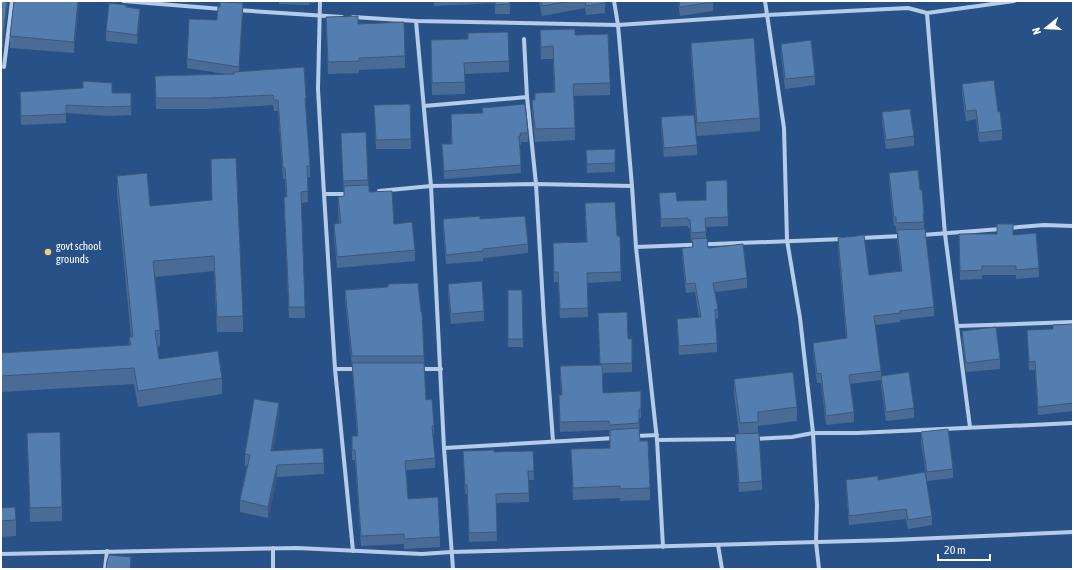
<svg xmlns="http://www.w3.org/2000/svg" width="1074" height="570" font-family="'Asap Condensed',sans-serif">
<rect width="100%" height="100%" fill="#285287"/>
<g fill="none" stroke-linecap="round" stroke-linejoin="round">
<!-- minor -->
<g stroke="#b4cce8" stroke-width="4">
<path d="M123,1l99,8"/>
<path d="M320,1l-2,88 6,105 11,175 18,182"/>
<path d="M614,1l4,24 14,161 4,61 21,193 6,107"/>
<path d="M765,1l19,127 3,112 13,78 13,115 4,73 -1,36 3,27"/>
<path d="M237,10l105,7"/>
<path d="M927,13l18,221 25,193"/>
<path d="M353,17l63,4 202,4 149,-10 141,-7 19,5 87,-12"/>
<path d="M416,21l15,165 13,262 9,121"/>
<path d="M524,39l3,58 9,87 8,137 9,120"/>
<path d="M4,67l8,-66"/>
<path d="M424,106l103,-9"/>
<path d="M379,191l52,-5 105,-2 96,2"/>
<path d="M324,194h24"/>
<path d="M1008,228l36,-3 29,1"/>
<path d="M922,235l79,-6"/>
<path d="M860,238l41,-2"/>
<path d="M636,247l207,-8"/>
<path d="M957,326l116,-4"/>
<path d="M335,369h21"/>
<path d="M419,369h22"/>
<path d="M636,436l21,-1"/>
<path d="M754,439l38,-2 21,-4h44l216,-10"/>
<path d="M657,440l82,-1"/>
<path d="M444,448l171,-10"/>
<path d="M718,545l4,24"/>
<path d="M273,548v21"/>
<path d="M1,554l296,-6 125,6 29,-2 440,-12 182,-8"/>
<path d="M105,569l2,-18"/>
</g>
</g>
<!-- wall -->
<g fill="#496c97">
<path d="M1,1h7l-5,46h-2z"/>
<path d="M79,1l-5,52 -64,-5v-12z"/>
<path d="M219,1h24l-4,71 67,26v11l4,57v11h-3l1,25 -7,1 4,115h-16l-5,-110v-11h2l-1,-18h-2l-5,-68h-4l-1,-6 -64,4h-53l-1,-33 70,-2 -38,-6v-9l30,-39 3,-13z"/>
<path d="M279,1h38l-1,2h-7v2l-30,-1z"/>
<path d="M323,1h38l-38,1z"/>
<path d="M434,1h76v13h-15v-11l-61,3z"/>
<path d="M539,1h66v12l-19,2 -1,-7 -43,8z"/>
<path d="M678,1h35v10l-33,5z"/>
<path d="M126,7l14,11 -3,26 -31,-3v-10z"/>
<path d="M326,17l32,7 47,32v12l-46,2v3l-31,1z"/>
<path d="M540,30l35,5 35,48v12l-36,1 1,44 -40,2 -3,-30v-12h3l19,-8 -1,-33h-12z"/>
<path d="M431,40l78,21v11l-44,2v20l-33,1z"/>
<path d="M691,43l69,75v13l-63,5 -6,-80z"/>
<path d="M781,44l34,32v9l-30,4 -4,-36z"/>
<path d="M962,84l36,28 4,18v10l-23,2 -3,-23 -10,2 -4,-28z"/>
<path d="M20,92l111,1v22l-22,1 -43,-3v10l-45,2z"/>
<path d="M410,104l1,45h-35l-2,-44z"/>
<path d="M482,108l46,25v9h-7v3h-1l1,28 -77,6 -2,-35h9v-30l31,-1z"/>
<path d="M882,112l32,24v10l-28,3 -4,-28z"/>
<path d="M661,117l36,28v10l-33,2 -3,-30z"/>
<path d="M341,133l27,47 1,12 25,32 21,26v11l-78,7 -3,-33v-11h5l-1,-16v-11l6,-1z"/>
<path d="M586,150l29,13v9l-28,1z"/>
<path d="M211,159l32,157v16h-26l-3,-61 -59,6 5,53v16l-3,1 2,12 63,19v16l-84,13 -4,-23 -133,8v-39l128,-8v-8h2l-14,-145v-16l33,30 62,-6z"/>
<path d="M889,173l31,17 4,24v15l10,78v9l-34,4v2l-25,3 6,46v5l33,32v10l-28,3 -5,-36v-5l-31,4 4,28v10l-28,3 -5,-42h-4l-4,-31v-9l33,-5 -8,-90v-10l31,37 32,-4 -4,-31v-7h-1v-7h-2l-5,-44z"/>
<path d="M706,181l22,36v9l-22,1v11l2,10 39,30v10l-32,4 3,17v9l-3,1 2,24v9l-38,3 -2,-27v-9l22,-2 -4,-25 -9,1 -4,-36v-9l10,-1v-6h-1l-1,-13h-2v-2l-27,1 -2,-34 18,8 29,-1z"/>
<path d="M585,203l32,33 4,36v9l-34,2 1,34 -28,1 -2,-36h-4l-1,-30 33,-10z"/>
<path d="M443,219h37l48,25v9l-45,5v3l-37,3 -3,-35z"/>
<path d="M959,234l54,1 26,33v9l-23,2v-4h-34v4l-22,1z"/>
<path d="M448,284l36,27v10l-33,3 -3,-31z"/>
<path d="M345,290l79,66 2,44 8,25v10l-2,1 3,22v10l-29,2 2,29 32,38v10l-36,2v-5l-43,2 -6,-86h-3v-24h5l-5,-70 -7,-66z"/>
<path d="M508,290h14l1,57h-15z"/>
<path d="M598,313l30,26 4,24v9l-29,1v20l38,16v9h-2l1,23 10,47v12l-30,1v-3l-47,2 -2,-51 39,-1 -1,-18 -49,2 -1,-37h2l-1,-29 40,-1z"/>
<path d="M1073,324v87l-35,4 -3,-45h-6l-2,-40 26,-1z"/>
<path d="M962,331l38,28v10l-34,3 -4,-32z"/>
<path d="M734,379l63,28v14l-39,5v7l4,48v9l-23,2 -4,-49v-9h4l-5,-41z"/>
<path d="M279,415l-6,36 51,12v11l-47,3 -9,41 -28,-6v-12l7,-34h-2v-12z"/>
<path d="M921,432l32,37v9l-26,3 -6,-40z"/>
<path d="M27,433l35,74v14l-32,1z"/>
<path d="M463,451l31,1 39,-1 1,29h-5v22l-33,1 1,38 -28,1 -2,-48h-2z"/>
<path d="M846,480h32l54,36v9l-24,4 -2,-10 -57,6 -3,-36z"/>
<path d="M1,508l15,12v16l-15,1z"/>
</g>
<!-- shaded-wall -->
<g fill="#3c587b">
<path d="M7,1h1l-5,46v-11z"/>
<path d="M78,1h1l-5,52v-11z"/>
<path d="M243,3v10l-4,63v-9z"/>
<path d="M140,9v9l-3,26v-9z"/>
<path d="M279,403v12l-8,48v-12z"/>
<path d="M277,465v12l-9,41v-11z"/>
</g>
<!-- building -->
<g fill="#557eb0" stroke="#3c587b">
<path d="M1,1h6l-4,35h-2z"/>
<path d="M14,1h64l-4,41 -64,-6z"/>
<path d="M495,1h15v3l-15,1z"/>
<path d="M541,1h29l-28,5z"/>
<path d="M585,1h20v2l-19,3z"/>
<path d="M679,1h34v1l-33,5z"/>
<path d="M220,2l23,1 -4,64 -52,-8 2,-40 28,1 1,-13h2z"/>
<path d="M109,3l17,2v2l14,2 -3,26 -31,-4z"/>
<path d="M358,16v8l46,-2 1,34 -46,2v3l-31,1 -2,-45z"/>
<path d="M575,29v6l33,-1 2,49 -37,1 2,44 -40,1 -3,-29h3v-7l20,-1 -2,-46 -12,1 -1,-17z"/>
<path d="M508,32l1,29 -45,2 1,19 -33,1 -1,-43 37,-1v-6z"/>
<path d="M754,38l6,80 -63,5 -6,-80z"/>
<path d="M811,40l4,36 -30,3 -4,-35z"/>
<path d="M304,67l2,31h-1l5,68h-3l1,25 -7,1 4,115h-16l-5,-110h3l-2,-29h-2l-5,-68h-4l-1,-5 -64,3h-53l-1,-22 79,-2v-2z"/>
<path d="M994,80l4,32 2,-1 2,19 -23,3 -3,-23 -10,1 -4,-27z"/>
<path d="M83,81l29,2v10h19v13l-22,1 -43,-2v9l-45,2 -1,-24 63,-4z"/>
<path d="M410,104l1,35 -35,1 -2,-35z"/>
<path d="M525,104l3,29h-8l1,3h-2l2,29 -77,6 -2,-27h10l-1,-30 32,-1 -1,-5z"/>
<path d="M910,109l4,27 -28,4 -4,-28z"/>
<path d="M694,115l3,30 -33,3 -3,-31z"/>
<path d="M366,132l2,48 -25,1 -2,-48z"/>
<path d="M615,149v14l-28,1 -1,-14z"/>
<path d="M236,158l7,158 -26,1 -3,-61 -61,5 7,69 -5,1 4,28 59,-8 4,27 -84,13 -4,-23 -133,8v-23l130,-8 -2,-8h4l-16,-161 30,-3 3,33 62,-6 -1,-41z"/>
<path d="M918,170l2,20h2l2,24h-1l1,8 -28,1v-6h-2l-5,-44z"/>
<path d="M727,180l1,37 -23,1 1,14 -15,1 -1,-13h-2v-2l-27,1 -2,-26 17,-1 1,9 29,-1v-19z"/>
<path d="M369,185v7l23,-1 2,33 18,-2 3,28 -78,7 -3,-33 7,-1 -3,-26 6,-1v-10z"/>
<path d="M615,202l2,34h3l1,36 -34,1 1,35 -28,1 -2,-37h-4l-1,-29 34,-1 -2,-39z"/>
<path d="M480,216v3l45,-3 3,28 -45,5v2l-37,4 -3,-36z"/>
<path d="M997,224h16v11l23,-2 3,35 -23,2v-4h-34v4l-22,1 -1,-37h38z"/>
<path d="M925,229l9,78 -34,4v2l-26,3 7,55 -32,4 5,37 -28,4 -5,-43 -4,1 -4,-31 34,-5 -9,-100 26,-3 5,40 33,-4 -5,-41z"/>
<path d="M707,238l1,10 35,-4 4,34 -34,5 5,26 -3,1 2,33 -38,3 -2,-27 24,-2 -6,-34 -9,1 -4,-36 11,-1 -1,-8z"/>
<path d="M482,281l2,30 -33,3 -3,-30z"/>
<path d="M418,283l3,29h1l2,44h-72l-7,-66 43,-3v-3z"/>
<path d="M508,290h14l1,49h-15z"/>
<path d="M627,312l1,27h4v24l-32,1 -2,-51z"/>
<path d="M1073,324v79l-35,4 -3,-46 -6,1 -2,-32 26,-1v-4z"/>
<path d="M996,327l4,32 -34,4 -4,-32z"/>
<path d="M352,363h72l2,37 6,-1 2,26 -2,1 3,32 -30,3 3,38 30,-2 2,40 -36,2v-5l-43,2 -6,-86h-3v-14h6z"/>
<path d="M602,365l1,28 38,-2v18h-2v14l-29,2 -1,-4 -49,1 -1,-27h3l-2,-29z"/>
<path d="M793,372l4,35 -39,5v10l-18,1 -6,-44z"/>
<path d="M909,372l5,36 -28,4 -5,-36z"/>
<path d="M254,399l25,4 -8,48 52,-3 1,15 -47,2 -9,42 -28,-7 10,-45 -5,-1z"/>
<path d="M639,428l1,13h8l2,47 -30,1v-3l-47,2 -2,-39 39,-1v-18z"/>
<path d="M948,429l5,40 -26,3 -6,-40z"/>
<path d="M60,432l2,75 -32,1 -3,-75z"/>
<path d="M759,433l3,48 -23,2 -4,-49z"/>
<path d="M494,450v2l39,-1 1,20h-6l1,22 -33,1 1,38 -28,1 -2,-48h-2l-2,-34z"/>
<path d="M925,472l7,44 -24,4 -2,-11 -57,7 -3,-36 32,-4v4z"/>
<path d="M15,507l1,13 -15,1v-13z"/>
<path d="M109,555l22,2 -1,12h-24l1,-8z"/>
</g>
<!-- markers -->
<circle fill="#f0cd7a" stroke="#285287" stroke-width="1.5" cx="48" cy="252" r="4"/>
<g text-anchor="middle" stroke-width="3" stroke-linejoin="round" paint-order="stroke">
<!-- poi labels -->
<g font-size="11" fill="#fff" stroke="#285287" text-anchor="start">
<text x="56" y="250">govt school<tspan x="56" dy="13">grounds</tspan></text>
</g>
</g>
<!-- border -->
<rect width="1074" height="570" fill="none" stroke="#ffffff" stroke-width="4"/>
<!-- north arrow -->
<g transform="translate(1046 28) rotate(252)" stroke="#285287" stroke-width="3" paint-order="stroke">
<path d="M0-3L7 15L0 10L-7 15Z" fill="#ffffff"/>
<text y="-6" font-size="11" font-weight="bold" text-anchor="middle" fill="#ffffff">N</text>
</g>
<!-- scale -->
<path d="M938 554v6h52v-6" fill="none" stroke="#ffffff" stroke-width="2"/>
<text x="944" y="554" font-size="12" fill="#ffffff" stroke="#285287" stroke-width="3" paint-order="stroke">20 m</text>
</svg>
